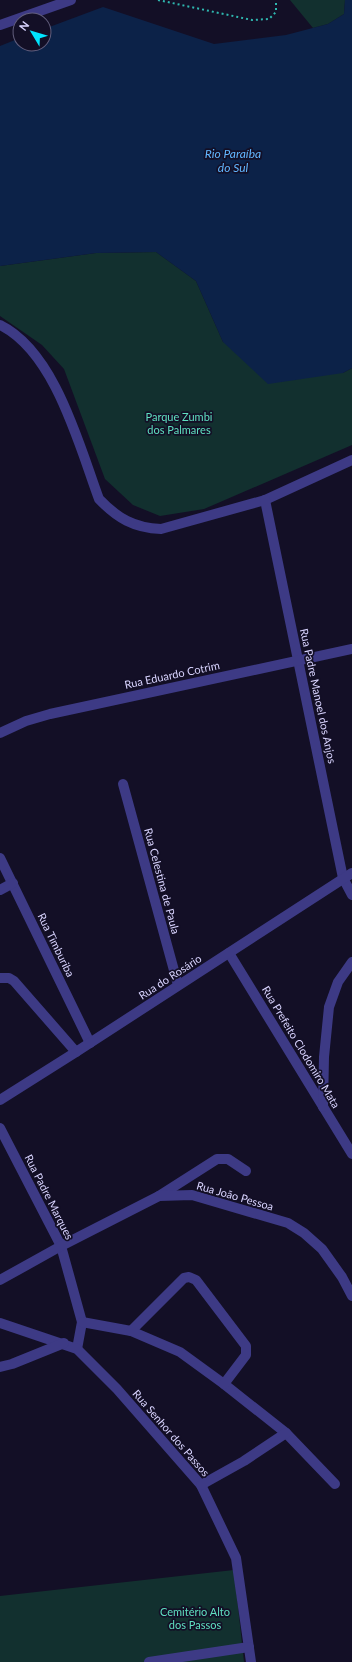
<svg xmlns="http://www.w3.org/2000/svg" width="352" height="1662" font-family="Lato,sans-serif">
<rect width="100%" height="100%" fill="#130f26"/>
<!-- green -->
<g fill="#12302f">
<path d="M290,0h55l-1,14 -16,10 -15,4z"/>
<path d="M156,252l40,29 27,61 120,31 9,-5v77l-148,64 -44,7 -27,-11 -28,-26 -41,-110 -22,-24 -42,-29v-50l96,-13z"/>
<path d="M234,1570l10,92h-244v-66z"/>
</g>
<!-- water -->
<path fill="#0c2248" d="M345,0h7v368l-9,5 -75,11 -45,-42 -27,-61 -40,-29 -60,1 -96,13v-220l20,-8v6h24v-15l59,-22 111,37 72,-9 42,-11 16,-10z"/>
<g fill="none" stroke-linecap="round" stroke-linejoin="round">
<!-- path -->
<path stroke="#2fb8b0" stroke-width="2" stroke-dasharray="2 3" stroke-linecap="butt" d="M158,0l94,20 17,-1 7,-7v-12"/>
<!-- minor -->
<g stroke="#3d3a85" stroke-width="10">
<path d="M0,25l71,-25"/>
<path d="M0,325c55,27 79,120 99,174 18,19 35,29 62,30l104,-29 87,-40"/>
<path d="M265,500l78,378 9,17"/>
<path d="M0,733l26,-12 24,-7 302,-65"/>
<path d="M123,784l55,201"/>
<path d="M0,858l90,185"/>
<path d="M0,890l13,-7"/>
<path d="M229,953l123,201"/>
<path d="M0,978h9l5,3 62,71"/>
<path d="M0,1100l76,-48 276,-179"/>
<path d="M323,1107l1,-50 5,-50 9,-25 14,-20"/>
<path d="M0,1128l61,118 21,76 -5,27"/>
<path d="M159,1196l58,-37h11l18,12"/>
<path d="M0,1280l61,-34 98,-50 33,-1 96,28 16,10 18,16 20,28 10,19"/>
<path d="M82,1322l49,9 49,21 44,32 62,49 49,51"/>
<path d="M0,1323l77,26 40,40 84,96 35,73 15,104"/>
<path d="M131,1331l53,-53 5,-1 7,3 50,66v9l-22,29"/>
<path d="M0,1367l12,-3 52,-21"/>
<path d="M201,1485l43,-24 42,-28"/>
<path d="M149,1662l100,-15"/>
</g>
</g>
<g text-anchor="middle" stroke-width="3.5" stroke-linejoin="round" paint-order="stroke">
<!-- park labels -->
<g font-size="11" fill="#5fe0c0" stroke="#130f26">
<text x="179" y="421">Parque Zumbi<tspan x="179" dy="13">dos Palmares</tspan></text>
<text x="195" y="1616">Cemitério Alto<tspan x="195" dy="13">dos Passos</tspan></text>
</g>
<!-- street labels -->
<g font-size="11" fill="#d9d4ff" stroke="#130f26">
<text transform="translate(172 675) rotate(-12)" y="4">Rua Eduardo Cotrim</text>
<text transform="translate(318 696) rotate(78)" y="4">Rua Padre Manoel dos Anjos</text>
<text transform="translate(162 881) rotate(75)" y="4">Rua Celestina de Paula</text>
<text transform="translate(56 945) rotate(64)" y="4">Rua Timburiba</text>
<text transform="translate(170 977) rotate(-33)" y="4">Rua do Rosário</text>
<text transform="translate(301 1047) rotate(59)" y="4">Rua Prefeito Clodomiro Mata</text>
<text transform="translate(235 1196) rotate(16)" y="4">Rua João Pessoa</text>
<text transform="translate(49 1197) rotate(63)" y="4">Rua Padre Marques</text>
<text transform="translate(171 1433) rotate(49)" y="4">Rua Senhor dos Passos</text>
</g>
<!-- water labels -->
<g font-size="12" font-style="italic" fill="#62b6ff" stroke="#130f26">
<text x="233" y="158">Rio Paraíba<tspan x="233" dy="14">do Sul</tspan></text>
</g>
</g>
<!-- north arrow -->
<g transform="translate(32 32) rotate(308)"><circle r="19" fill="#130f26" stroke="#625e7d"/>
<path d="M0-3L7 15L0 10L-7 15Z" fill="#00e5ff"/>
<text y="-6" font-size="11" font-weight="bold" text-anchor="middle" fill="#d9d4ff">N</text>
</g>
</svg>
